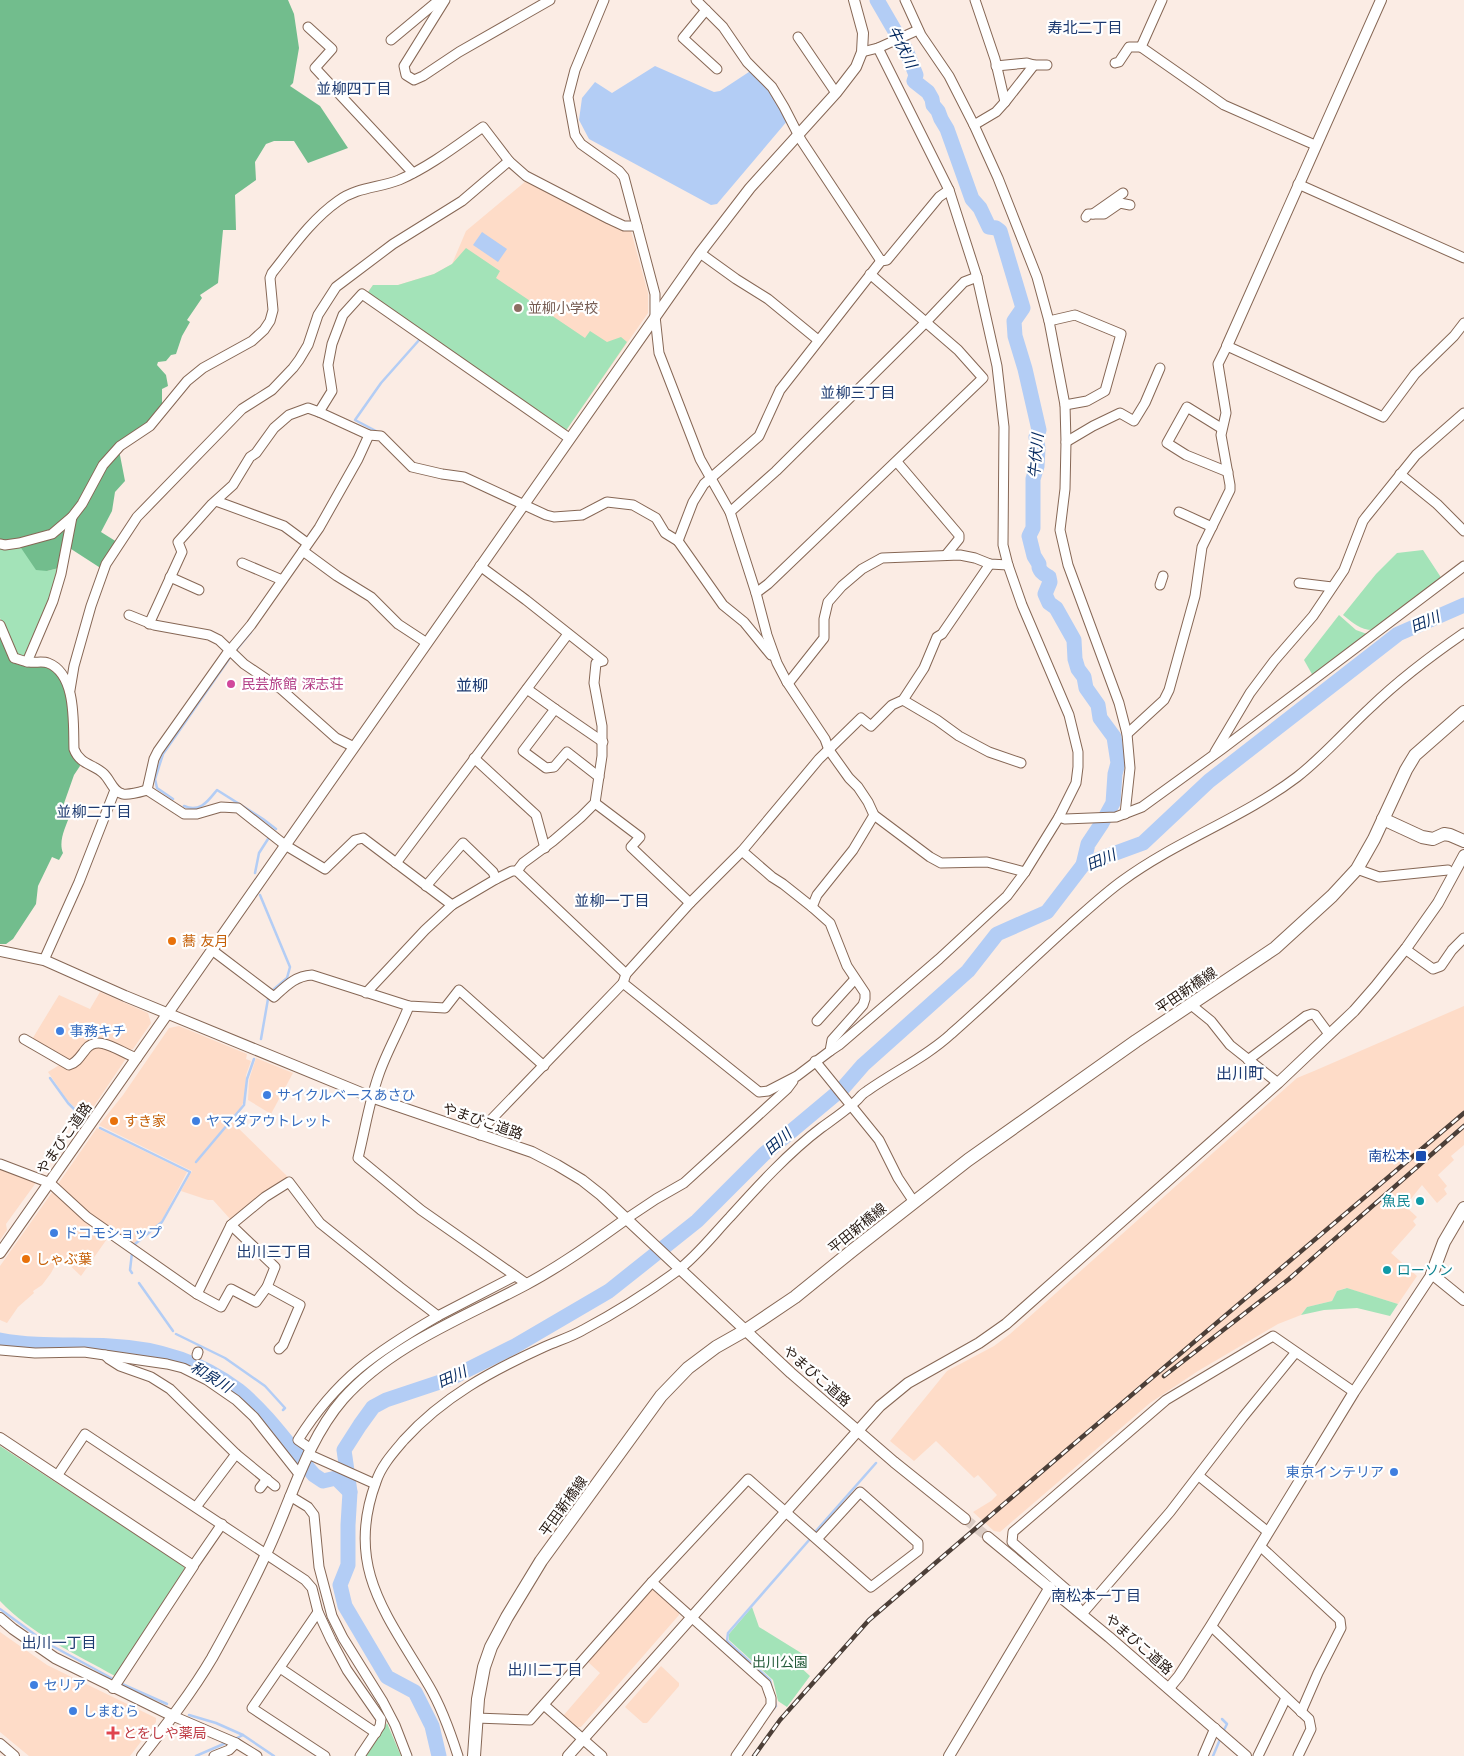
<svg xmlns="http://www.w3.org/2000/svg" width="1464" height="1756" font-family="'DejaVu Sans','Noto Sans JP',sans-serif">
<rect width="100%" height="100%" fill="#fbece4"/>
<!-- built -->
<g fill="#fedcc8">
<path d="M526,181l84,42 21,8 17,62v20l-83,119 -197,-140 5,-7h25l36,-11 18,-10 14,-33z"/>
<path d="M100,992l48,21 3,10 -18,26 -3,1 -9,-5 -28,-8 -24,26 -38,-22 28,-46 31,14z"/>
<path d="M1464,1006v139l-13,11 3,4 -16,15 9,11 -3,3 3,5 -10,9 -15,-18 -17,21 12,11 -4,4 3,4 -25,28 26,23 -19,28 -52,-16 -9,3 -5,10 -25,6 -6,8 -23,9 -80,47 -48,32 -150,129 -6,-1 -21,-19 18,-11 6,-6 -19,-20 -4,3 -38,-37 -22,20 -24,-20 57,-70 47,-25 16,-12 287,-256 17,-7z"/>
<path d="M179,1026l68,28 -1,5 5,2 -5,14 -1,23 -6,14 -8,9 59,58 -59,41 -18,-20h-5l-27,-9 11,-20 -93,-46 24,-30 46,-67z"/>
<path d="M95,1046l24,6 8,5 -41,61 -19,-18 -19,-28 13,-8 6,4z"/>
<path d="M256,1058l37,15 -22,41 -23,-14 1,-20z"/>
<path d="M97,1128l90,44 -26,50 -29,23 -47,-32 -27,-29z"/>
<path d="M0,1169l34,11 1,4 -29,40 1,6 -7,10z"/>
<path d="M53,1191l56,45 -28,40 -21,-20 -9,17 -9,12 -9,6 1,2 -16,14 -11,16 -7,-3v-54z"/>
<path d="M650,1590h5l24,20v5l-98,112h-5l-13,-11 37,-43 -13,-12z"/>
<path d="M0,1632l47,33 109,53v4l-26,34h-101l-29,-24z"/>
<path d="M661,1666l18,17v3l-32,37h-4l-18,-16z"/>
</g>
<!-- green -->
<g fill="#a3e3b8">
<path d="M466,248l34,23 -4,7 89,60 5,-7 17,11 14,-5 6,5 -62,90 -197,-138v-2l5,-7h25l36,-11 18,-10z"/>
<path d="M19,545l28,26 12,-3 -11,34 -23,55 -7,-1 -7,-10 -11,-28v-72z"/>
<path d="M1423,550l19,29 -67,51c-14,1 -22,-7 -32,-15l33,-41 21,-21z"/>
<path d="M1339,615l17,15 11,4 -54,42 -9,-16z"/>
<path d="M1347,1288l51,16 -8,12 -33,-8 -33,2 -23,5 6,-8 25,-6 5,-10z"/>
<path d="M0,1446l184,120 1,4 -70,106c-39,-22 -84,-42 -115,-75z"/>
<path d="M752,1607l7,20 47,29 -8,9 12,11 -23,31 -9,-6 -5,-21 -44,-40v-6z"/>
<path d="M387,1723l14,33h-36z"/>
</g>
<!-- forest -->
<g fill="#72bd8d">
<path d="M0,0h288l6,14 5,34 -6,35 -3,3 30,20 28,42 -40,15 -14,-22h-20l-8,3 -11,18 1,18 -21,15 1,35h-13l-5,53 -18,12 2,3 -15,22 3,2 -8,14 -6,18 -5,1 -5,6 -8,1 -1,3 9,10 2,11 -6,3v19l-14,17 -30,20 7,36 -10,11 -3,19 -11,21 16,10 -15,27 -34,-22 -9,21 -12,3 -11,-1 -19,-28h-17z"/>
<path d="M0,633l13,30 14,4 20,-1 4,2 13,16 16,82 -6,9 -12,34 8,6c-4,11 -12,26 -7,38l-4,7 -7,-3 -14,29 -2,18 -23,35 -7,5h-6z"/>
</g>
<!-- water -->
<g fill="#b3cdf5">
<path d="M655,66l59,26 6,-1 32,-21 17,18 19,32 -71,84 -6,1 -122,-66 -10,-19 3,-22 13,-16 17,11z"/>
<path d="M482,232l25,17 -9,13 -25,-17z"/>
</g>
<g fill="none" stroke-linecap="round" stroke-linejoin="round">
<!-- stream -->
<g stroke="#b3cdf5" stroke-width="2.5">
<path d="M376,431l-21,-11 26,-37 39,-44"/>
<path d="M330,516l10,-17"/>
<path d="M237,649l14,-17"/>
<path d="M173,799l-16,-11 -2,-9 8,-25 66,-95"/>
<path d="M184,806c16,7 24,-5 33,-16l46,29 13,10"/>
<path d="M255,873l4,-20 9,-14"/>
<path d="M260,895l30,72 -3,11 -14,12"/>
<path d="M261,1039l7,-40"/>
<path d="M50,1078l18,25 16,16"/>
<path d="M100,1128l90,44 -28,50 -27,22"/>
<path d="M196,1162l48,-57 3,-26 7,-20"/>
<path d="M132,1253l-2,17 2,3"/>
<path d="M139,1283l34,48"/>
<path d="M176,1334l49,24 40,28 20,22 -2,2"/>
<path d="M270,1422l5,-3"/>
<path d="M816,1531l60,-68"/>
<path d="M0,1609l45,33 68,37"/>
<path d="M122,1684l45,20"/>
<path d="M771,1712l5,-6 -6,-26 -43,-39 1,-8 82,-94"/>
<path d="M189,1715l27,8 27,12 31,21"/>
<path d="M1222,1719l5,5 -4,8"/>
<path d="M233,1740l10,-5"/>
<path d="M196,1756l32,-14"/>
<path d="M1213,1756l8,-19"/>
</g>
<!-- river -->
<g stroke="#b3cdf5" stroke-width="15">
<path d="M877,0l29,50 10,25 -2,6 14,11 4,7 1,6 5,6 3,8 6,10 25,70 8,9 9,19 7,1 4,3 23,77 -9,13 1,15 10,33 14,61 -3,7 2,11 -1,18 -4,13v49l-4,8 5,20 5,8c-1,7 5,10 10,13l1,5 -5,12 4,9 7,5 18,32 1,19 3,10 6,8 2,11 12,17 2,13 14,19 4,26 -3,11 -2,29 -11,20 -14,21 -5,21"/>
<path d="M0,1340c37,7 73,4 110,6 46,2 91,16 128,44 29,23 52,57 76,85l9,6 13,-3 14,14"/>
<path d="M439,1756l-7,-30 -17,-34 -28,-15 -42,-71 -5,-21 8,-20v-40l2,-33 -6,-42 16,-25 13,-18 13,-7 63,-21 66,-33 94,-55 88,-70 67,-67 79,-66 20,-23 105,-94 29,-37 50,-22 36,-47 60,-22 66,-62 189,-147 66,-29"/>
</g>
<!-- tertiary-tunnel -->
<path stroke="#dbccc4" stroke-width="10" stroke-dasharray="10 5" stroke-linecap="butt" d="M965,1519l23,18"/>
<!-- minor casing -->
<g stroke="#866755" stroke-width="11">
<g id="minor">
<path d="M445,0l-41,66 2,9 8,5 9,-4 36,-24 91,-52"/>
<path d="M604,0l-29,70 -7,27 7,38 6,9 38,27 5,6 31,117v22l4,37 41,106 30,53 26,81 11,42 10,28 10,19 38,57 4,11 20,28 9,9 10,15 6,13 56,42 11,6 46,-1 38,10"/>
<path d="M696,0l27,27 24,35 25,25 12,20 17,33 80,121"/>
<path d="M905,0l16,35 28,41 25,49 24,53 39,99 12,44 16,84 1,37 -1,47 -5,41 8,35 51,138 8,31 3,34 -5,46"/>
<path d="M1162,0l-21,47 83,58 91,40"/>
<path d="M706,10l-23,28 34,31"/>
<path d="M308,27l24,22 -17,19 98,105"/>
<path d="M798,37l38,56"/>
<path d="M391,40l48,-40"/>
<path d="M862,52l16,-4 40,-18"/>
<path d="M1115,63l4,-1 10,-15h12"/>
<path d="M996,66l31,-3 7,2h13"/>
<path d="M1005,102l29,-37"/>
<path d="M974,125l22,-13 9,-10 -10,-43 -20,-59"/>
<path d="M1298,184l166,74"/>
<path d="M1093,214l30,-21"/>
<path d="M1086,217l2,-3h16l16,-11 10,2"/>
<path d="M700,253l36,26 32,20 50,41"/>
<path d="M1049,321l26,-6 46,19 -16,57 -18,10 -22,4"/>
<path d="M319,412l13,-21 -4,-26 4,-21 11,-29 19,-21 207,144"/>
<path d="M1221,428l-34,-21 -20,36 19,12 42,17"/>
<path d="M1066,442l27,-16 27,-13 14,8 11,-18 15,-35"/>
<path d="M897,462l62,73v4l-13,16"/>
<path d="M1400,474l37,30 27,27"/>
<path d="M216,501l68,25 23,17"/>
<path d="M730,512l46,-41 150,-149 38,-40 13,-5"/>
<path d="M1179,512l33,15"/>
<path d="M678,541l45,64 21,17 27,33"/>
<path d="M0,544l5,1 14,-2 33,-9 20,-17 10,-13 21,-39 17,-19 30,-20 37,-45 16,-13 49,-27 12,-11 6,-9 3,-11 -3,-32 2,-5c20,-25 39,-53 66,-72 19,-14 41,-13 61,-21 30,-13 57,-34 84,-53l26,34 17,15 83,43 15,7h13"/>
<path d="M303,551l34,25 34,21 27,27 29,19"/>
<path d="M242,563l40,17"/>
<path d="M480,566l46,34 77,61 -7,2 -2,20 8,43v30l-7,47 -14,14 -28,24 -30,22 -6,8"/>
<path d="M170,577l29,13"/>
<path d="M1299,583l33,4"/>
<path d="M1160,585l3,-9"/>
<path d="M756,593l12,-9 215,-206 -25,-28 -88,-76"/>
<path d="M129,615l25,10 55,10 10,5 25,24 37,25 55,49 18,9"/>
<path d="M149,624l33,-72 -4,-10 34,-38 21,-19 17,-28 6,-4 18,-25 15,-13 19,-7 11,4 50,23 12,1 31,31 30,7 22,3 82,38 8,2 28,-2 25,-13 26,3 23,13 9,15 13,8 15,-39 11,-18 55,-48 21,-46 101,-129 6,-1 52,-63 10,-7"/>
<path d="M0,625l14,33c5,1 10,4 15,4 6,1 14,-1 19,1 29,11 25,61 26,86 6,16 20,15 30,25 7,7 9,18 19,20 8,1 17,-2 24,-4l37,24h13l24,-7 17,1 47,37 40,24 30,-29 8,-2 89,67"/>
<path d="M27,662l26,-61 8,-27 11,-57"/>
<path d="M787,682l3,-1 34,-43v-19l4,-17 14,-16 20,-17 20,-11 78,-3 15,3 15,6 18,1"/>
<path d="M527,689l28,20 -32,42 23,17 8,-1 13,-15 32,25"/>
<path d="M70,690l4,-24 17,-60 15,-42 31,-47 105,-108 30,-19 21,-22 6,-8 9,-15 10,-30 18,-28 57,-43 69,-43 47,-40"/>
<path d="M903,700l34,20 22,16 30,16 32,11"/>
<path d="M555,709l48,33"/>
<path d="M1127,734l37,-34 5,-10 26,-94 7,-49 28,-57v-5l-9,-50 5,-22 -8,-49 9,-18 156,71 32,-43 39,-38 10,-13"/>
<path d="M1215,752l35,-59 24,-32 39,-45 31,-46 19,-49 3,-4 50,-62 48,-42"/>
<path d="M474,758l62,57 9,33"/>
<path d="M147,790l7,-31 4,-8 68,-96 25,-30 68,-97 39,-69 11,-24"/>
<path d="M595,803l45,34 -9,10 59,56"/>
<path d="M1059,817l6,2 51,-2 26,-10 80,-58 242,-183"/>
<path d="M396,863l172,-229"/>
<path d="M1357,869l22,8 69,-7"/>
<path d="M426,886l37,-43 30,29 3,7"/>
<path d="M812,907l5,-12 36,-45 21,-35"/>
<path d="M1405,949l28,20 8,-3 11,-16 12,-12"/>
<path d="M212,950l62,47c12,-11 21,-21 38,-22l97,31 36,2 14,-18 85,76"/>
<path d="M44,960l35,-78 36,-92"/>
<path d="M623,983l136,109 9,-1 29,-15 33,-25 2,-11 31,-35 2,-6v-6l-18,-27 -17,-43 -18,-16 -29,-23 -11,-7 -30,-26"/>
<path d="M366,993l59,-63 27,-25 44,-26 16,-8h5l109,103"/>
<path d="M1190,1004l21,17 19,24 48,38"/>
<path d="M409,1006c-9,23 -22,45 -30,68 -10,28 -14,56 -21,84l63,52 106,74"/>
<path d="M817,1021l38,-42"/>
<path d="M24,1039l45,26c8,-2 12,-10 17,-16 13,-16 36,5 51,9"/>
<path d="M830,1051l9,-6 100,-86 68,-63 18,-24 34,-55 17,-34 2,-16v-15l-9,-37 -47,-110 -14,-40 -5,-20 1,-118 -7,-61 -20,-89 -28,-87 -71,-142"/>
<path d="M1248,1060l58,-44 6,-2 3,1 14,19"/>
<path d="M815,1061l64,79 19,38 16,24"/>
<path d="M480,1135l4,-8 139,-144 3,-9 64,-71 52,-52 77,-92 42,-41 10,8 21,-21 11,-5 21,-32 13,-31 5,-3 48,-70"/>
<path d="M0,1164l50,19 37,34 110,77 24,13 10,-18 25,13 11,-15 8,-20 -44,-42"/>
<path d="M626,1219l30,-20 28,-16 103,-94 6,-8"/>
<path d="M267,1287l33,18 -17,40 -4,4"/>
<path d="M197,1294l34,-69 34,-28 24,-15 31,41 80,64 38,29c-62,36 -101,62 -140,124l13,9"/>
<path d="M438,1316l77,-40"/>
<path d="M0,1350l35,3 49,-1 83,12 16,4 24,12 29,20 18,17 45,57"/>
<path d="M1296,1352l-53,65 -73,95 -88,102 -15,-24 -55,-48 1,-10 153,-132 107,-64 81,56"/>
<path d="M105,1355l4,4 11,7 31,11 19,12 66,65 39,32"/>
<path d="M197,1355l1,-3"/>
<path d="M308,1454l67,30"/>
<path d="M57,1476l28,-42 220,146 7,8 6,24 13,28 16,30 34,49 -1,7 -20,30"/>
<path d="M1199,1476l69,56"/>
<path d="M260,1488l7,-9"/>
<path d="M290,1496l18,11 6,8 5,52 13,49 11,22 40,64 12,23 12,31"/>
<path d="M196,1507l40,-53"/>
<path d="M1260,1546l80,74 1,8 -23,45 -17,39"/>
<path d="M193,1566l29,-42"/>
<path d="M652,1582l114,102 5,14v7l-35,51"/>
<path d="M318,1612l-66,96 73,48"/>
<path d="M1211,1626l98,93 2,10 -13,27"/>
<path d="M280,1668l96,65"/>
<path d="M544,1705l58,51"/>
<path d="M173,1716l63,27 21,13"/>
<path d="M476,1718l54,2 122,-138 96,-103 123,108 47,-36v-8l-58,-51 -43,47"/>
<path d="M214,1756l15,-6 7,-7"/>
<path d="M458,1756c-8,-25 -16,-48 -29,-70 -41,-70 -85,-118 -53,-204 5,-16 17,-29 28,-42 39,-43 87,-69 140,-93 13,-6 27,-10 39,-17 32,-17 64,-37 94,-59 20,-15 36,-36 53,-54 27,-30 59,-65 91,-89 11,-8 23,-16 34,-26 8,-7 3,-5 12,-11 28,-20 59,-34 84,-57 41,-36 79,-73 119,-109 17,-15 34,-31 52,-44 54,-40 121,-63 175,-104 27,-21 49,-47 74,-70 28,-27 61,-52 93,-74"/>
<path d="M1203,1756l12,-28"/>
<path d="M1258,1756l28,-58"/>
</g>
</g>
<!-- tertiary casing -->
<g stroke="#866755" stroke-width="12">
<g id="tertiary">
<path d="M1227,346l154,-346"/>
<path d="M0,951l44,9 81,36 246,101 161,55 25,13 25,15 19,15 190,178 103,89 71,57"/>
<path d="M0,1253l700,-1000 50,-65 86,-95 20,-26 6,-15 1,-19 -9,-33"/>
<path d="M0,1438l193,128 -80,122"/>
<path d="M988,1537l121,100 137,119"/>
<path d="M0,1618l13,11 42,29 118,58"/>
<path d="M1169,1688l10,-12 32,-50 143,-234 78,-118 32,26"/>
<path d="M0,1744l14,12"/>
<path d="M142,1756c25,-32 50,-64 70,-98 19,-34 38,-69 54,-104 25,-52 39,-111 77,-155 48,-54 120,-81 182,-114 36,-19 69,-43 101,-66"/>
<path d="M568,1756l312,-350 28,-23 71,-40 27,-19 272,-241 76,-72 21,-24 32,-40 31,-44 26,-48"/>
<path d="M949,1756l101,-169"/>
</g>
</g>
<!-- secondary casing -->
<g stroke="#866755" stroke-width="14">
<g id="secondary">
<path d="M1383,819l39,18 11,2 11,-5 6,1 14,6"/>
<path d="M1432,1274l12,-32 20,-34"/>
<path d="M474,1756l4,-57 6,-32 7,-20 16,-30 34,-56 120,-165 27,-28 28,-21 30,-17 49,-33 58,-47 115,-90 168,-119 139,-93 57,-52 25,-27 17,-30 32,-69 9,-15 49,-43"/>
</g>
</g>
<!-- minor -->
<use href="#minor" stroke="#fff" stroke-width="9"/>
<!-- tertiary -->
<use href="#tertiary" stroke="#fff" stroke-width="10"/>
<!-- secondary -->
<use href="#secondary" stroke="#fff" stroke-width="12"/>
<!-- rail casing -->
<g stroke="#4c3f38" stroke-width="4.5">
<g id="rail">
<path d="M1164,1376l125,-97 175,-153"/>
<path d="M754,1756l26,-36 89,-100 199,-171 396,-336"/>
</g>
</g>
<!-- rail -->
<use href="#rail" stroke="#fff" stroke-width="2.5" stroke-dasharray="8" stroke-linecap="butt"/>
</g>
<!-- markers -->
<circle fill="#8d6e63" stroke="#fff" stroke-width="2" cx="518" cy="308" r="5"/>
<circle fill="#d1479c" stroke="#fff" stroke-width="2" cx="231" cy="684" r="5"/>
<g fill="#e8710a" stroke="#fff" stroke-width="2">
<circle cx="172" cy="941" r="5"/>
<circle cx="114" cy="1121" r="5"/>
<circle cx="26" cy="1259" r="5"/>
</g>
<g fill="#3f7fe0" stroke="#fff" stroke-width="2">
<circle cx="60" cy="1031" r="5"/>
<circle cx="267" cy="1095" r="5"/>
<circle cx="196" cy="1121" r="5"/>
<circle cx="54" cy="1233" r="5"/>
<circle cx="1394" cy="1472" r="5"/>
<circle cx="34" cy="1685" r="5"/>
<circle cx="73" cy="1711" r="5"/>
</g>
<rect fill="#1a4fb4" stroke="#fff" stroke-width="2" x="1415" y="1150" width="12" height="12" rx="2.5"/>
<g fill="#0f9aa8" stroke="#fff" stroke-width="2">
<circle cx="1420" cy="1201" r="5"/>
<circle cx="1387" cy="1270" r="5"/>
</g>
<path fill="#e0444e" stroke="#fff" stroke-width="2" d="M110.5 1725.5h5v5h5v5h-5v5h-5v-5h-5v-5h5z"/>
<g text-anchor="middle" stroke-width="4.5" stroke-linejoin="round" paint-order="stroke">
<!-- education labels -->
<g font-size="14" fill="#785e54" stroke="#fff" text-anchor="start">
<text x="528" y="313">並柳小学校</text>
</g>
<!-- hotel labels -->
<g font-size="14" fill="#b23c85" stroke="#fff" text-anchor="start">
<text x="241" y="689">民芸旅館 深志荘</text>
</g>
<!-- food labels -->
<g font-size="14" fill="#c56008" stroke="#fff" text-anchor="start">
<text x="182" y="946">蕎 友月</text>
<text x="124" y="1126">すき家</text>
<text x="36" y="1264">しゃぶ葉</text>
</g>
<!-- street labels -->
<g font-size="14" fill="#241710" stroke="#fff">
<text transform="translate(1186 990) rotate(-34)" y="5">平田新橋線</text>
<text transform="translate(483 1121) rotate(19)" y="5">やまびこ道路</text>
<text transform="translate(64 1138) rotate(-55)" y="5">やまびこ道路</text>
<text transform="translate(857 1228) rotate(-39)" y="5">平田新橋線</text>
<text transform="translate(817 1376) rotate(41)" y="5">やまびこ道路</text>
<text transform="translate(563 1506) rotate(-54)" y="5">平田新橋線</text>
<text transform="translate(1139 1644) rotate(41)" y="5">やまびこ道路</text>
</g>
<!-- shop labels -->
<g font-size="14" fill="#366cbe" stroke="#fff" text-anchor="start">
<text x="70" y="1036">事務キチ</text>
<text x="277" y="1100">サイクルベースあさひ</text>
<text x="206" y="1126">ヤマダアウトレット</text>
<text x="64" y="1238">ドコモショップ</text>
<text x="1384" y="1477" text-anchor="end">東京インテリア</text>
<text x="44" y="1690">セリア</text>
<text x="83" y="1716">しまむら</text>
</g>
<!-- transit labels -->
<g font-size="14" fill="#164399" stroke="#fff" text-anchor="end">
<text x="1410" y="1161">南松本</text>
</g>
<!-- culture labels -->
<g font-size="14" fill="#0d838f" stroke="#fff" text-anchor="end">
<text x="1410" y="1206">魚民</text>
<text x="1397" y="1275" text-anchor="start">ローソン</text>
</g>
<!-- park labels -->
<g font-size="14" fill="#225938" stroke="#fff">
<text x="780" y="1667">出川公園</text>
</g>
<!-- health labels -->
<g font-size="14" fill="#be3a42" stroke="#fff" text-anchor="start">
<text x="123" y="1738">とをしや薬局</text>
</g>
<!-- neighbourhood labels -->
<g font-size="15" fill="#1d3a70" stroke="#fff">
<text x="1085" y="33">寿北二丁目</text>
<text x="354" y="94">並柳四丁目</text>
<text x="858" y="398">並柳三丁目</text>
<text x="94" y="817">並柳二丁目</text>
<text x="612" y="906">並柳一丁目</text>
<text x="274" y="1257">出川三丁目</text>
<text x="1096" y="1601">南松本一丁目</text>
<text x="59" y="1648">出川一丁目</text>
<text x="545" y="1675">出川二丁目</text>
</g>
<!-- water labels -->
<g font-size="15" font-style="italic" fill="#03285f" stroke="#fff">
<text transform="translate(902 47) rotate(63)" y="5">牛伏川</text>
<text transform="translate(1036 456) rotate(-85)" y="5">牛伏川</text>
<text transform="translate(1425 622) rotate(-23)" y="5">田川</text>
<text transform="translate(1101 860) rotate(-23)" y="5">田川</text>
<text transform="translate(778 1142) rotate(-41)" y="5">田川</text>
<text transform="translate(211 1377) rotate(31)" y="5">和泉川</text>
<text transform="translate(452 1377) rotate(-24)" y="5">田川</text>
</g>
<!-- quarter labels -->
<g font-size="16" fill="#1d3a70" stroke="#fff">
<text x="472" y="691">並柳</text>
<text x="1240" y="1079">出川町</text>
</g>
</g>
</svg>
